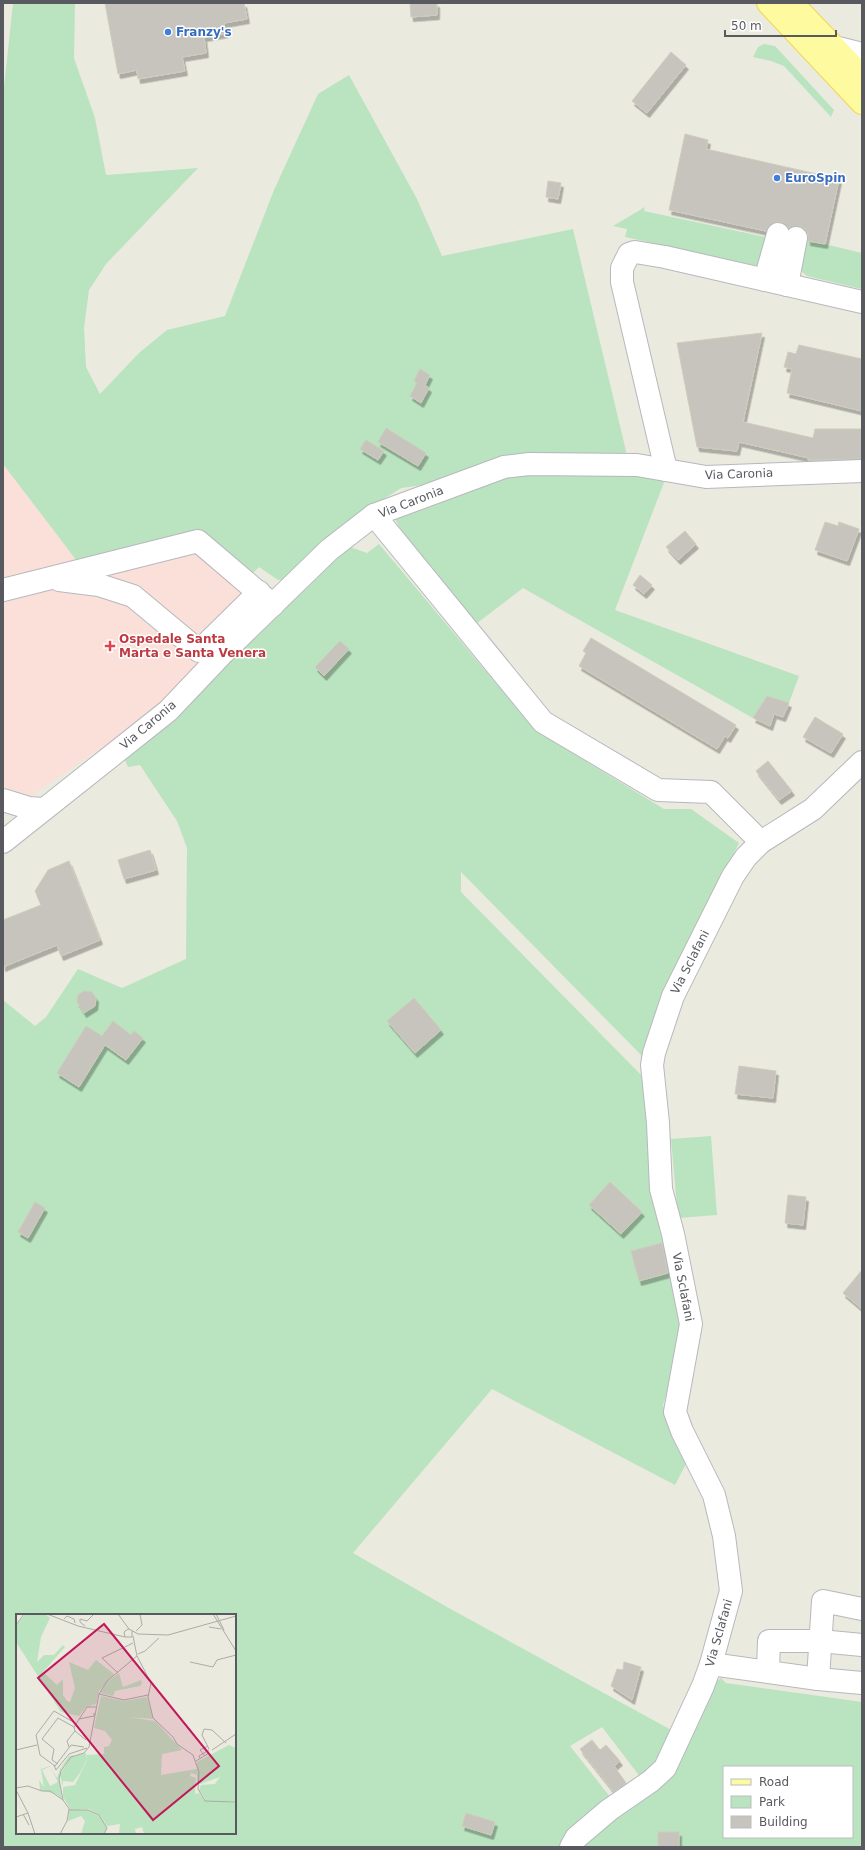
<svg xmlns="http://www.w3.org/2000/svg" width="865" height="1850" font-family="'DejaVu Sans',sans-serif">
<defs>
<filter id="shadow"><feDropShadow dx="2.5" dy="4.5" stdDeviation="0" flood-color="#0004"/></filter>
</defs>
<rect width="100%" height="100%" fill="#ebeadf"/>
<!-- medical -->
<path fill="#fae0d9" d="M3,464l77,101 120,-31 61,67 -104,109 -125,85 -7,2 -22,-11z"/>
<!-- green -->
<g fill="#bae3bf" fill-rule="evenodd">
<path d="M13,3h62l-1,55 21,60 11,57 92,-7 -92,96 -17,26 -5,38 2,39 14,27 39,-41 28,-23 58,-14 49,-126 44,-96 31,-19 68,124 25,57 131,-27 53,222 -2,7 -223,30 -39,25 -73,66 -11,1 -19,-13 -8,8 -51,-41 -120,31 -77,-101v-367z"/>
<path d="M764,44l11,2 59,64 -3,7 -47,-51 -13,-5 -18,-4 5,-10z"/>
<path d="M645,207l-1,4 126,27 -12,28 -133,-29 2,-8 -14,-3z"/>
<path d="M803,239l59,14v36l-55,-13 -8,-7z"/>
<path d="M515,472l114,1 36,7 -50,130 184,66 -10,27 -22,-7 -14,22 -230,-130 -47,36 -75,-94 -7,-13z"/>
<path d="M379,544l157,187 128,78h27l48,34 -40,82 -53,135 -185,-188v20l186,189 34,237 -1,33 -17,54 4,13 21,42 -13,25 -183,-96 -139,164 94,54 226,124 -22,41 -10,6 -39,-51 -32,19 41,52 -49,49h-559v-847l32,26 11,-9 32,-48 44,19 64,-29 1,-111 -10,-27 -37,-56 -12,2 -4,-9 51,-37 75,-85 100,-89 17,6zM17,1615h218v218h-218z"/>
<path d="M711,1136l6,79 -39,3 -7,-79z"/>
<path d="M721,1678l5,5 136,19v145h-284l51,-46 83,-116zM724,1767h128v70h-128z"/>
</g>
<!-- building -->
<g fill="#c6c4bc" stroke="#cfccbd" filter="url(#shadow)">
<path d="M105,3h139l3,16 -23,4 2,10 -22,4 2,16 -24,4 3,14 -47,8 -1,-9 -19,4z"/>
<path d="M410,3h27v12l-26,2z"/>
<path d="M671,52l15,13 -39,48 -15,-12z"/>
<path d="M685,134l23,6 -2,9 133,30 -14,65 -17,-3v-7l-4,-6 -6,-2 -9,2 -8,-6h-6l-5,3 -4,6 -97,-21z"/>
<path d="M548,181l13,2 -3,16 -12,-2z"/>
<path d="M762,333l-19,89 70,16 2,-9h47v30l-54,1 1,-2 -70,-16 -2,9 -40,-4 -20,-104z"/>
<path d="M799,345l63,14v52l-75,-18 5,-24 -8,-2 4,-15 8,2z"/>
<path d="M420,369l10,6 -5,10 4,3 -8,15 -11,-7 7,-13 -3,-2z"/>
<path d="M386,428l40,25 -8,13 -40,-24z"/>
<path d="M366,440l18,11 -6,9 -18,-11z"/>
<path d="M825,522l13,4 1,-4 20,7 -12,32 -32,-11z"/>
<path d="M685,531l11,13 -18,16 -12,-13z"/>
<path d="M640,575l12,10 -8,9 -11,-9z"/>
<path d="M591,638l145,87 -8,13 -3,-2 -8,13 -138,-83 7,-13 -3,-2z"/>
<path d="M340,641l9,8 -25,27 -9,-9z"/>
<path d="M767,696l22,7 -6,14 -9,-3 -4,12 -17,-8z"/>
<path d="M815,717l28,17 -12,19 -28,-16z"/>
<path d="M768,761l24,30 -13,9 -23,-29z"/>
<path d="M150,850l6,20 -32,9 -6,-19z"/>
<path d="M69,861l31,79 -39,16 -4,-11 -54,22v-47l38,-15 -6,-14 13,-21z"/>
<path d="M84,991l8,1 4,6 -1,8 -11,7 -7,-11 1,-7z"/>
<path d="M414,998l27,32 -26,23 -28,-32z"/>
<path d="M113,1021l18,14 3,-4 9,7 -17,22 -21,-15 -26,42 -22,-14 29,-47 16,10z"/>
<path d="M739,1066l37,5 -3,27 -38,-4z"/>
<path d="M610,1182l32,30 -21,22 -32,-29z"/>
<path d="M788,1195l18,2 -3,28 -18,-2z"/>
<path d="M35,1202l10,6 -17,30 -10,-6z"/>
<path d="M662,1243l6,30 -29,8 -8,-30z"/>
<path d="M862,1270v39l-19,-16z"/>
<path d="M624,1662l17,5 -9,33 -21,-14 6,-17 6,1z"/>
<path d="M592,1740l8,10 6,-5 14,16 -6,5 12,17 -12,9 -34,-43z"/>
<path d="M466,1813l29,9 -4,13 -29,-9z"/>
<rect x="658" y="1832" width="21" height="15"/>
</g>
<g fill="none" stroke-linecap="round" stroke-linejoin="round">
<!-- minor casing -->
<g stroke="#b7b8be" stroke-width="24">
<g id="minor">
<path d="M834,47l28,7"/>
<path d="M765,280l13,-46"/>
<path d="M787,285l9,-47"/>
<path d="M666,470l-44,-188v-14l7,-14 6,-2 30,5 197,45"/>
<path d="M374,515l169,207 115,68 53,2 50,50"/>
<path d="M59,580l40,5 34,11 66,55 60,-59"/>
<path d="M3,590l195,-49 75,64"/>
<path d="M3,800l26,8 14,1"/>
<path d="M3,842l165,-131 56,-59 105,-102 45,-35 130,-48 25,-3 108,1 69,12 156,-6"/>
<path d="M711,1664l107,15 44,4"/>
<path d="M768,1670l1,-29h51l42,4"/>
<path d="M818,1679l5,-78 39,8"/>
<path d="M571,1847l5,-9 33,-28 42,-29 14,-13 38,-82 8,-22 20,-73 -7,-55 -10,-41 -32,-64 -7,-19 16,-88 -18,-90 -12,-45 -3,-66 -6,-58 2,-12 19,-57 60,-120 13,-19 15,-15 52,-33 49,-47"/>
</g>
</g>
<!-- major casing -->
<g stroke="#f0d653" stroke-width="24">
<g id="major">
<path d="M768,3l94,100"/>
<path d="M792,3l70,73"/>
</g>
</g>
<!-- minor -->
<use href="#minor" stroke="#fff" stroke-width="22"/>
<!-- major -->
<use href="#major" stroke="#fefaa0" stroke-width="22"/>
</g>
<!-- markers -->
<g fill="#3f7fe0" stroke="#fff" stroke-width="1.5">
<circle cx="168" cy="32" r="4"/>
<circle cx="777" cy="178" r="4"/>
</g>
<path fill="#e0444e" stroke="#fff" stroke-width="1.5" d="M108 640h4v4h4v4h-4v4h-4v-4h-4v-4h4z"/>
<g text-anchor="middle" stroke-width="3" stroke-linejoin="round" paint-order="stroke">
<!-- shop labels -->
<g font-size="12" font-weight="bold" fill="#366cbe" stroke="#fff" text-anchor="start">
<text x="176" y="36">Franzy's</text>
<text x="785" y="182">EuroSpin</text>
</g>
<!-- street labels -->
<g font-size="12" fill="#585a60" stroke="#fff">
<text transform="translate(739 474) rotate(-2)" y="4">Via Caronia</text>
<text transform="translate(411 502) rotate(-21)" y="4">Via Caronia</text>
<text transform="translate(148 725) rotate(-40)" y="4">Via Caronia</text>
<text transform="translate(690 962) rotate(-63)" y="4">Via Sclafani</text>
<text transform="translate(683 1287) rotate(79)" y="4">Via Sclafani</text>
<text transform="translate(719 1633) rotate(-74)" y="4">Via Sclafani</text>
</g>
<!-- health labels -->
<g font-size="12" font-weight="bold" fill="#be3a42" stroke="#fff" text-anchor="start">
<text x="119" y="643">Ospedale Santa<tspan x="119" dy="14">Marta e Santa Venera</tspan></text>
</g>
</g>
<!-- overview -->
<g transform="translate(16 1614)">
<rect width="220" height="220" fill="#ebeadf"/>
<path d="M9,0h20l5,4 -9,19 -4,25 7,-7h10l9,-10 2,2 -22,25 14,13 6,-6v16l4,6 3,1 5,-14 -6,-26 19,8 8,-10 18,14 -15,17 -3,13 -10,3 -7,9 -18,-4 -45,-70v-16zM103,59l4,14 18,-7 1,3 -2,3 -25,5 -2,5 -13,-3 7,-11zM85,82l23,5 23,-4 6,22 -25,-2 27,4 27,29 -20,4 -1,21 36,-6v6l-6,-2 -1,3 6,2 -1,16 4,-1 5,7 31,2v32h-91l-2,-7 -7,2 1,5h-17l1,-10 -13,2 -6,-10 -12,-7 -18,1 -8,-13v-10l12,-2 12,-25v-5l17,-1v-7l5,-1 3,-6 -7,-9 -11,-3zM213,131l7,3 -1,53h-29l-7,-11 2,-5 14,-1 5,-7 -23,8v-23zM70,139l1,6 -7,14 -7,9 -10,-1v5l-3,-11 11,-18zM63,140l-5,1 -12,13 -3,11 3,20 -6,-5 -16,-4 -1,-10 5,7 -5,-28 2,10 9,-3h1l-9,4 8,16 8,-4 -7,-14 6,10 3,-9 9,-13zM53,196h18l14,7 6,11 -3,6h-23l4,-13 -4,-5 -13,5z" fill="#bae3bf"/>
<path fill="none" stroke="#acaca8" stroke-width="1" d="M31,0l31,12 47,11M102,0l11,15M197,0l23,37M200,0l8,16M48,5l3,-3 7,3 1,4M0,11l8,-11M69,12l-5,-4v-3l7,2 7,-7M193,13l12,2M116,17v6h-7l-1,-5 4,-3 3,1 7,4 30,1 68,-19M120,17l6,-6 -2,-11M117,22l4,20 14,27 -3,14 5,21 20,19 4,7 16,11 6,17 -1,17 7,12 31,1M122,40l7,-3 14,-13M174,48l23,5 4,-7 19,-5M102,59l-16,-15 31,-15M83,80l25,6 24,-5M63,105l15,-3v-3M59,109l-21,-12 -18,24 4,20 15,11 16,-21 13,2M70,126l-11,-9 -1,-4 13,-20h9M53,133l-2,-6 8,-10M193,135l-7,-14 2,-6 8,1 14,13M0,136l21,-5M196,136l24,-16M189,142l-5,-6 8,-4M184,144l-1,-2 10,-6M180,147l13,-8M42,150l-6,-4 2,-11 -12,-10 16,-21 16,9M38,151l2,5 13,-16 18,-6M0,174l12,-2 14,5h8l13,9 7,10h18l11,5 8,13 -3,6M0,176l12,23 7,21M47,186l-4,-21 2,-8 10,-14 13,-4 5,-6 10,-53 8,-13 30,-25M7,200l6,11M0,203l12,-4M44,220l7,-13 2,-12"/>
<path fill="#c2185b" fill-opacity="0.15" stroke="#c2185b" stroke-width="2" d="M88,10l115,142 -66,54 -115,-142z"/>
<rect width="220" height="220" fill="none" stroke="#585a60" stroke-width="2"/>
</g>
<!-- border -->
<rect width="865" height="1850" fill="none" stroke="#585a60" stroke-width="8"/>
<!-- legend -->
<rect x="723" y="1766" width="130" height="72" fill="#ffffff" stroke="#bcbdbf"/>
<rect x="731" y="1779" width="20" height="6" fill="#fefaa0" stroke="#bcbdbf"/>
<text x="759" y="1786" font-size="12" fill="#585a60">Road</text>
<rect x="731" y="1796" width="20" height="12" fill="#bae3bf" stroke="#bcbdbf"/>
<text x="759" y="1806" font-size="12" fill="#585a60">Park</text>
<rect x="731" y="1816" width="20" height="12" fill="#c6c4bc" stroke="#bcbdbf"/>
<text x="759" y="1826" font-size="12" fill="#585a60">Building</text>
<!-- scale -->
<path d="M725 30v6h111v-6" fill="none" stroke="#585a60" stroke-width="2"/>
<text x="731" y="30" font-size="12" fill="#585a60" stroke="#ffffff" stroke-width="3" paint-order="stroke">50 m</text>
</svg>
